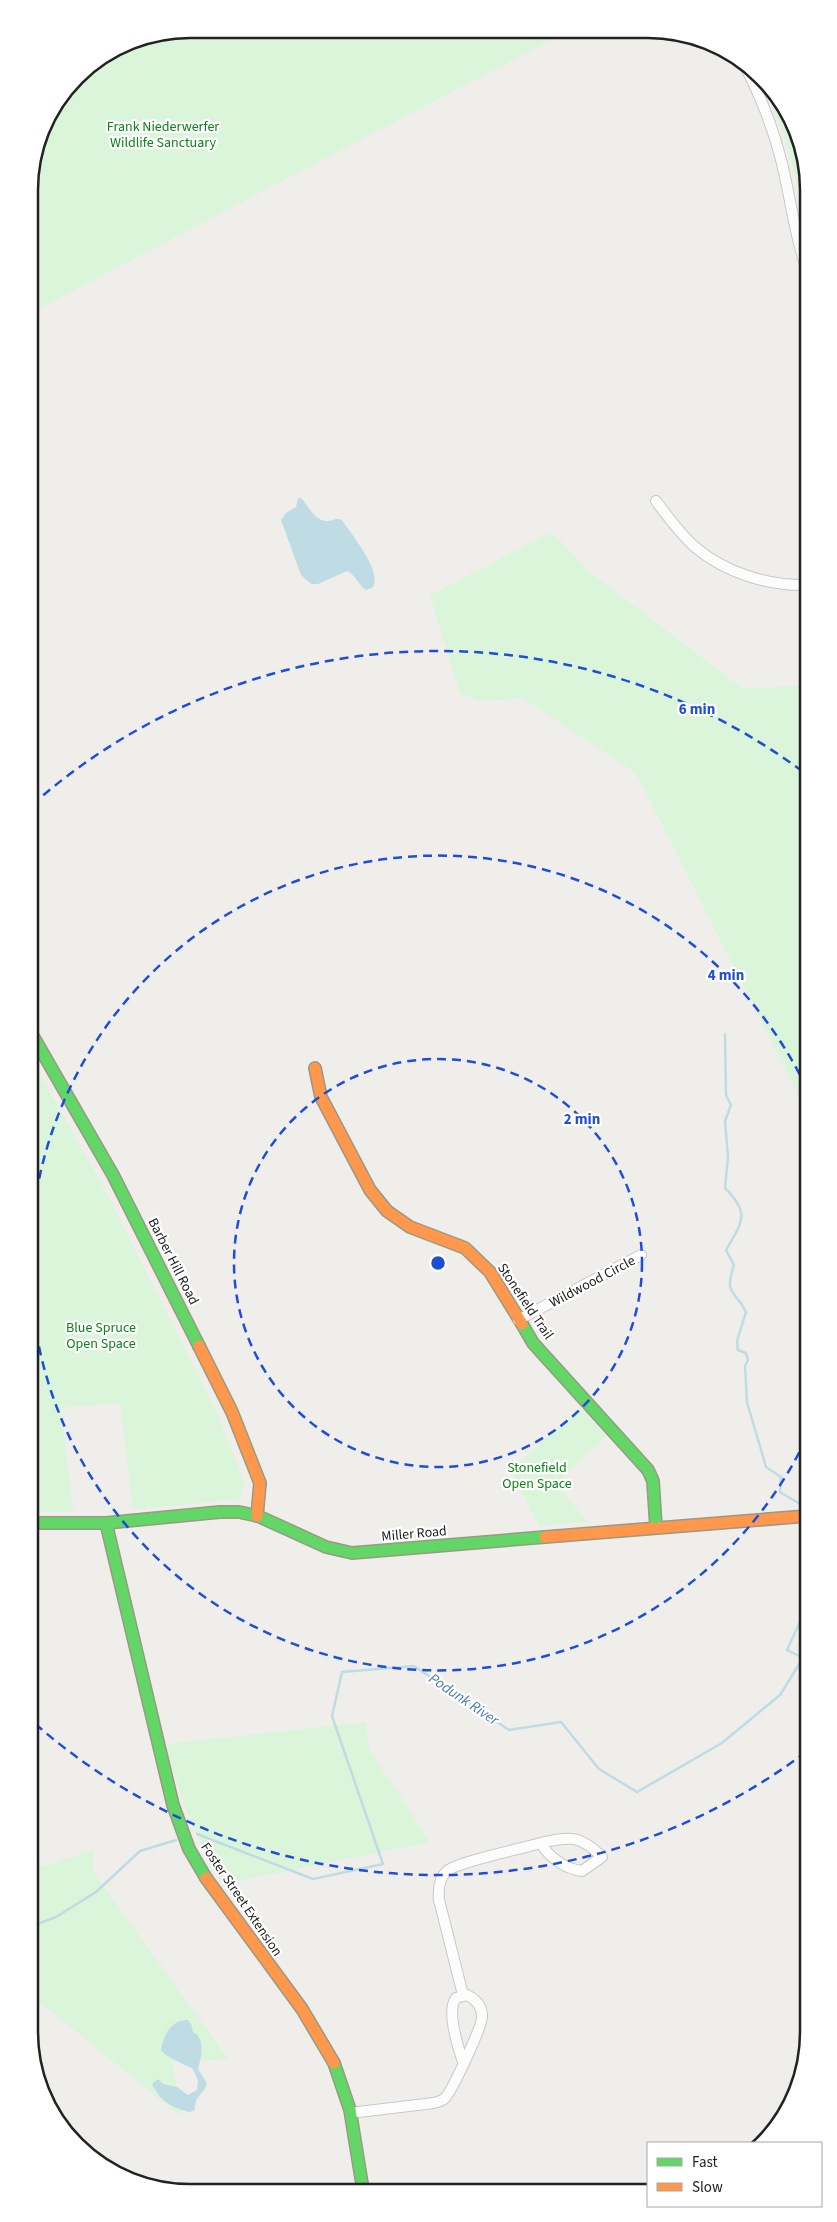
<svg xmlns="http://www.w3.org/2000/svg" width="837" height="2222" font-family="'Source Sans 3',sans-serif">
<rect width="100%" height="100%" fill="#f0eeeb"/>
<!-- park -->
<g fill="#daf5da">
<path d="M190,29l378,2 -539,283v-135l16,-60 38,-50 45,-28z"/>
<path d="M771,89l16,21 18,48v26l-8,1 -10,-40 -20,-53z"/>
<path d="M552,532l36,39 154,117 64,-2 1,426 -171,-339 -113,-75 -43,3 -20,-7 -30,-99z"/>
<path d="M30,1057l75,133 110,219 29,72 -2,12 -6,6 -103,11 -13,-107 -59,5 12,104 -42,-1z"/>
<path d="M580,1408l26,28 -50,47 31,39 -48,4 -28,-56z"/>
<path d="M366,1722l3,27 61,93 -207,42c-28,-45 -44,-89 -56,-140z"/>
<path d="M93,1850v22l136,188 -57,1 9,55 -149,-120v-126z"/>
</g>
<!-- water -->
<g fill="#bfdbe3">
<path d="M298,498h3c6,7 14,22 24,23 7,1 10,-4 17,-1 9,14 42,53 30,68l-6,2c-8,-5 -10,-15 -19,-19l-29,13h-7l-10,-9 -20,-55 5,-7 10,-6z"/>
<path d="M188,2020l3,4 2,8c13,6 8,26 5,37l9,14c-2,10 -14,14 -12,27l-5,2c-18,-4 -30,-11 -38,-28l6,-5 5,5 14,3 11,8 9,-5 1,-10 -6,-12c-8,-3 -27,-12 -31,-18 3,-15 9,-30 27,-30z"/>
</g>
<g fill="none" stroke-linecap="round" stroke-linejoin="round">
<!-- stream -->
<g stroke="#bfdbe3" stroke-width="2.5">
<path d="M725,1034l1,61 5,10 -6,16 3,36 -3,31c26,26 17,34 1,62l8,15c-10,31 0,23 12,47l-9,29 1,9 8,3 2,7 -3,6 2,36 19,65 15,10 -1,15 20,12"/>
<path d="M197,1834l116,45 70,-15 -51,-148 10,-44 72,-6 95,64 52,-8 38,47 38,23 85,-49 58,-48 23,-37 -16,-8 18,-39 -3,-51 5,-17"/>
<path d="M32,1926l24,-9 40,-25 44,-41 36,-11"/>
</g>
<!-- street casing -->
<g stroke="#c9c8c7" stroke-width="12">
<g id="street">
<path d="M744,64c15,29 28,61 36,92 10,36 13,73 25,108"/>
<path d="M656,501c12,16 24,33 39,46 29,25 73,39 111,38"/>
<path d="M518,1320l123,-65"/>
<path d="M463,1995l-24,-95c-1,-11 0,-22 8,-29 10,-9 77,-23 94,-28 28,-7 40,-8 61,14l-20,14c-16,-2 -33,-13 -41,-28"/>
<path d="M350,2113l84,-10c4,-1 8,-2 11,-5 7,-7 38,-73 37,-82 0,-10 -7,-17 -15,-21l-11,3c-10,13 2,49 7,64"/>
</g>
</g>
<!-- fast casing -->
<g stroke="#999a82" stroke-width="14">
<g id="fast">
<path d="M30,1031l83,144 86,171"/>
<path d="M522,1324l11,19 115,127 5,11 3,46"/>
<path d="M31,1523h75l114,-11h19l19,4 68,31 26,6 193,-16"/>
<path d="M106,1523l67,282 16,44 17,29"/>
<path d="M334,2063l16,47 13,80"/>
</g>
</g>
<!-- slow casing -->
<g stroke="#999a82" stroke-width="14">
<g id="slow">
<path d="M315,1068l6,29 49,93 17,21 23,16 55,21 25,24 32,52"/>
<path d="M199,1346l33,66 28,71 -3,33"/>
<path d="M545,1537l262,-21"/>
<path d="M206,1878l96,131 32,54"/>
</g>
</g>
<!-- street -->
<use href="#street" stroke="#fdfcfc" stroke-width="10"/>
<!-- fast -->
<use href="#fast" stroke="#63d668" stroke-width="11"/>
<!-- slow -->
<use href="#slow" stroke="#ff974d" stroke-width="11"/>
</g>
<!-- distance rings -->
<g fill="none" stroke="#1d4ed8" stroke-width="2.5" stroke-dasharray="9 6">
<circle cx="438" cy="1263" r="204"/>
<path d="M806 1439A408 408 0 0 1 31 1288M31 1238A408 408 0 0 1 806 1087"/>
<path d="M806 1752A612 612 0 0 1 32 1721M32 805A612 612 0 0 1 802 771"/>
</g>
<g text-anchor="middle" stroke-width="4.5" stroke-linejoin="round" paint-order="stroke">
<!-- park labels -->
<g font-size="14" fill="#0c8416" stroke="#fff">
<text x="163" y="131">Frank Niederwerfer<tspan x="163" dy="16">Wildlife Sanctuary</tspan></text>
<text x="101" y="1332">Blue Spruce<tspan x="101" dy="16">Open Space</tspan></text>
<text x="537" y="1472">Stonefield<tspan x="537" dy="16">Open Space</tspan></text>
</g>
<!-- street labels -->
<g font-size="14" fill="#222" stroke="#fff">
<text transform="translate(174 1261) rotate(63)" y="5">Barber Hill Road</text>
<text transform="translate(592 1281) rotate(-28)" y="5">Wildwood Circle</text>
<text transform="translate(526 1301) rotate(56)" y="5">Stonefield Trail</text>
<text transform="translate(414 1533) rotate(-5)" y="5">Miller Road</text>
<text transform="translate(242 1899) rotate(56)" y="5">Foster Street Extension</text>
</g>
<!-- water labels -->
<g font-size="15" font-style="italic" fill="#4a7aab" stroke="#fff">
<text transform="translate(464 1699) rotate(34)" y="5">Podunk River</text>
</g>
</g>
<!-- crop -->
<path d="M0 0H837V2222H0ZM190 38H648A152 152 0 0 1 800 190V2032A152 152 0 0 1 648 2184H190A152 152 0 0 1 38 2032V190A152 152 0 0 1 190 38Z" fill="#fff" fill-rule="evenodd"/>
<path fill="none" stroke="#222" stroke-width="2.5" d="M190 38H648A152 152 0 0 1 800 190V2032A152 152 0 0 1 648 2184H190A152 152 0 0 1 38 2032V190A152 152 0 0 1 190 38Z"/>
<circle cx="438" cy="1263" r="8" fill="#1d4ed8" stroke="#fff" stroke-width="2.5"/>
<g font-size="15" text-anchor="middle" font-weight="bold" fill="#1d4ed8" stroke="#fff" stroke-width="4.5" stroke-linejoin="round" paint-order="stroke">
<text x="697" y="714">6 min</text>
<text x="726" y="980">4 min</text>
<text x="582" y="1124">2 min</text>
</g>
<!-- legend -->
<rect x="647" y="2142" width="175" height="65" fill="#ffffff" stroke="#a7a7a7"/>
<rect x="657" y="2158" width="25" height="8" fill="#63d668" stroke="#a7a7a7"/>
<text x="692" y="2167" font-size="15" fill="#222222">Fast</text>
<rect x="657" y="2183" width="25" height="8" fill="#ff974d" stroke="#a7a7a7"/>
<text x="692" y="2192" font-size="15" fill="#222222">Slow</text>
</svg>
